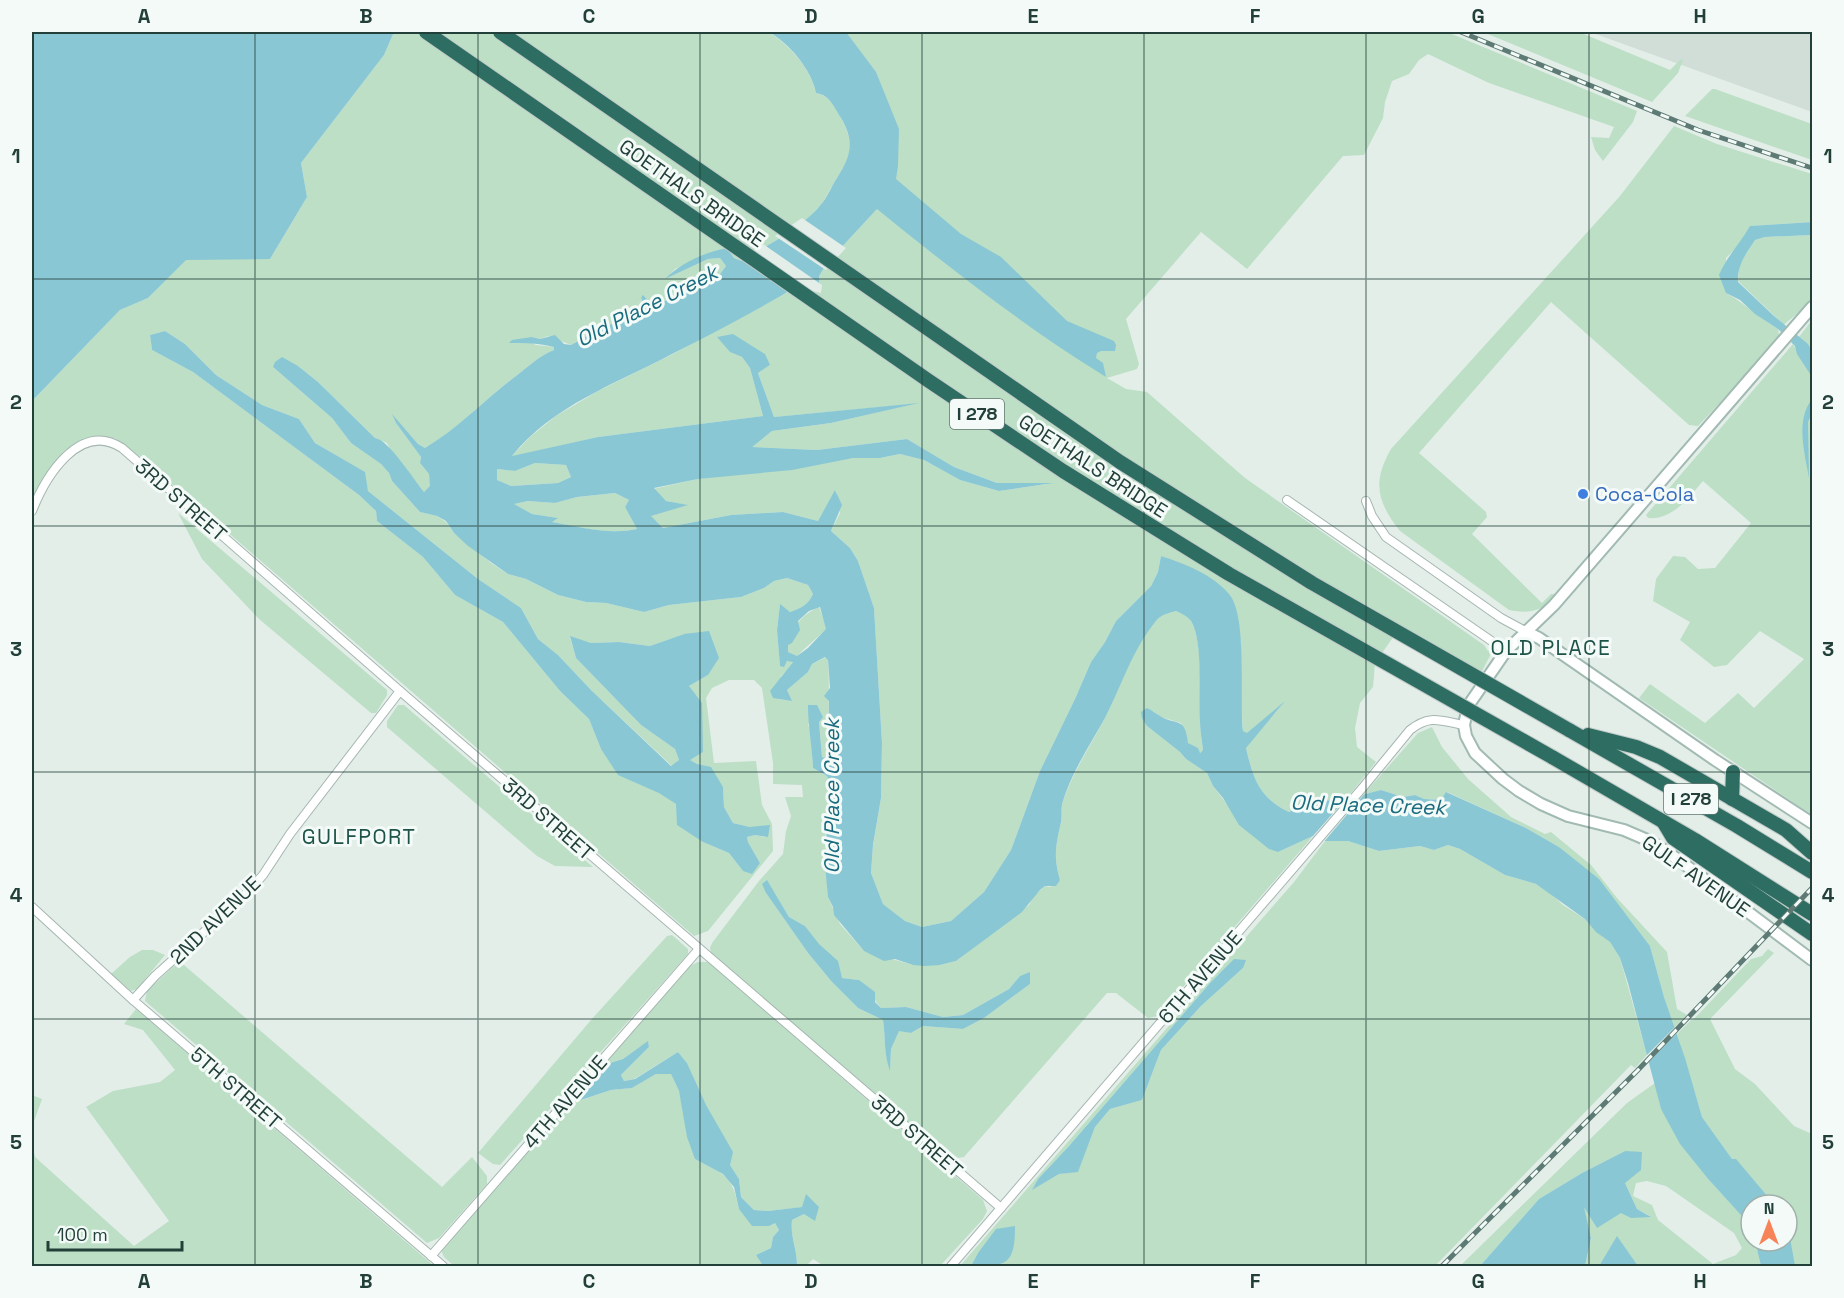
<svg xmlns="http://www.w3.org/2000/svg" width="1844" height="1298" font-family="'Space Grotesk',sans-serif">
<rect width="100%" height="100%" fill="#e3eee9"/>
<!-- built -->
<path fill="#d1ded8" d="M1590,32h222v80z"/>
<!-- green -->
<g fill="#bcdfc6" fill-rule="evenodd">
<path d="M394,32h374c21,12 43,37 48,61 14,2 21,17 27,29 12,24 7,35 -6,56 -5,7 -9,16 -14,24 -20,26 -55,42 -82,60l-7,-4 -7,-10 -52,21 -8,9 41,-19 12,-1 6,8 -6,8 -61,30 -7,1 -9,-9h-2l3,10 -1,4 -45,20 -27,15 -23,-9 -8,3 -8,-2 -2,5 6,3 19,2 -1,3c-14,5 -26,17 -38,26 -32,23 -57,53 -91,72l-7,-4 -25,-28 3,7 25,34 -1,6 9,11 2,12 -7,6 -31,-37 -6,-12 -12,-5 -57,-56 -20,-16 -25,1 59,51 19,25 30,21 8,9 3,8 28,31 17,4 9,6 8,11 37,30 17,11 18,5 32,16 28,7 20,1 38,9 25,-7 72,-8 23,-9 10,-7 13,-3 21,7 5,9c-5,11 -12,14 -23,18l-10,-7 -3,24 3,37 16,-10 -8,-4c-2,-20 14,-38 31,-45l8,22c-9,8 -19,16 -27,24 -7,7 -11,16 -19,23l-3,23 13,1 -4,-10 21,-18 4,-8 14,-7 2,3c2,32 0,63 0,94l-3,4 -3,-1 -3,-35 -11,2 3,10 2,34 14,8 2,4 -4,63 3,54 12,27 24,27 49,14h27l16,-4 73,-56 5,-9 11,-10 5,1 10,-7c-7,-24 -4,-35 1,-58 1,-6 0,-13 1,-18 10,-31 29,-59 43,-86 17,-33 26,-69 51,-97 4,-6 13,-8 20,-10 5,2 12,5 15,10 13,22 8,75 9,101 0,9 2,19 3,28l-3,3 -12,-10 -7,-20 -20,-6 -8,-6 -6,15 33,26 6,7 21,14 6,13 16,21 49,45 35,-16 -155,180 -10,2 -32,-25h-9l-143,164 -14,2 -239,-206 -1,-5 2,-5 47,-62 24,-27 3,-23 5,-15 -6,-19h18l-1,-12 -29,-1v-21l-11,-75 -8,-8h-25l-17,8 -6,10 8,65 42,-2 6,44 10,19 1,27 -65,80 -14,5 -551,-477 -28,-21h-31l-21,14 -31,46v-97l88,-91 28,-12 38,-39h84l37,-62 -6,-34 83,-108zM165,331l20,13 31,31 46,30 37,14 16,24 49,29 4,19 110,88 43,29 17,31 20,16 33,35 81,76 7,-6 -4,-11 -34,-24 -65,-67 -6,-21 21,6 28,-1 31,4 34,-12 24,41 -19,11v74l8,4 26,23 1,20 9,16 17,4 15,10 -10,-2 -8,2 1,5 12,21 -17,8 -14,-18 -26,-11 -27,-38 -75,-55 -12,-30 -29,-28 -57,-69 -48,-27 -32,-38 -46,-36 -1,-10 -17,-16 -166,-123 -41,-22 -2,-15zM774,892l15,25 16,9 37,52 17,2 22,28 25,-1 37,10 20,-2 46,-26 11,-13 10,-3v11l-46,34 -21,11 -40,-3 -12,7 -12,-3 -8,19 -1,20c-7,-18 -4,-30 -7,-49l-25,-12 -26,-26 -24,-29 -42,-60z"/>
<path d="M846,32h601l190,79 -4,11 -30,39 -8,-11 -4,-13 18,1 5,-11 -125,-44 -61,-29 -9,6 -10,14 -17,7 -7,21 -2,16 -19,37 -21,1 -96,113 -46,-37 -75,87 13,45 -2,5 -30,9 19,11 21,3 98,86 239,167 4,6 3,-1 1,2 -11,21 -80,-47 -26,37 -2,24 -13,16 -5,25 2,19 19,15 -30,37 -39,3 -18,10c-30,-14 -36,-34 -43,-64 10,-16 25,-28 36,-44l-35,30 -4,-3 -2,-34v-56l-57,-76 -23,-9 -3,16 -7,14 -35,35 -11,21 -14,20 -16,37 -35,72 -29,79 -27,42 -33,29 -29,6 -17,-6 -22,-17 -12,-31 2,-27 8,-48 1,-55 -8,-135 -16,-47 -8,-13 -19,-17 9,-18 -4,-23 -18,31 -35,-9 -52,3 -68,13 -13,-12 36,-11 -20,-4 -13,-12 45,-10 155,-21h27l20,-4 24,6 36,20 39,11 48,-7 -50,-1 -43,-16 -47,-28 -90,11 -66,-3 21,-16 59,-8 82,-19 -139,13 -16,-44 12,-8 -40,-13 12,5 8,11 13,48 -165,21 -87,20 19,-20 26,-21 42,-25 73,-36 147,-79 8,-12 51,-55 -27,-171z"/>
<path d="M1483,32h96l91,38 11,-11 2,1 -5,13 -26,29z"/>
<path d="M1712,89h3l97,35v36l-127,-44z"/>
<path d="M1674,126l43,18 95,30v48l-61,4 -11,18 -14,14v35c18,10 34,25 52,36l1,6 -33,40 -48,51 -9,-1 -138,-123 -132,151 67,59 1,5 -15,17 70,69 9,-9h4v3c-14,14 -25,17 -46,13l-109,-79c-23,-29 -28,-49 -9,-82l229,-253z"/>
<path d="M1812,235c0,11 3,56 0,63 -3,7 -21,20 -28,27l-46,-44 1,-16 16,-25 10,-3z"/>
<path d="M1812,320v495l-173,-117 11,-14 55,39 33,-30 16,15 50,-49 -44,-28 -33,34 -13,2 -34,-27 10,-18 -37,-21 3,-22 17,-23 12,1 13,12 17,-1 36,-45 -48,-42c-15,17 -30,39 -55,37l-2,-3 147,-171 3,5 7,-9 -4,-3z"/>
<path d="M535,463l31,2 5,12 -13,6 -47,3 -14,-6v-11l18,2z"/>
<path d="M615,493l14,7 -4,7 12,22c-29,6 -58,-2 -86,-7l6,-4 -25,-4 -19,-10 15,-3 27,2 22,-6z"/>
<path d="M178,513l209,177v5l-11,18h-5l-112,-94 -57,-60z"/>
<path d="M398,705h6l189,162 -38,-1 -18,-10 -150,-129v-6z"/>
<path d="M1432,727l10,20 26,32 43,38 34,17 6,-2 40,33 26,33 50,54 10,57 10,6 -13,13 -10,-31 -14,-51 -24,-31 -67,-68 -33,-19 -79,-36 -6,8 -17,-1 -9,-4 -12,2 -22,-7 -18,5 55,-62z"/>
<path d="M1325,841h23l31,10 41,-5 14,4 14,-5 12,4 45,26 31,9 13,8 14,13 22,14 12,13 13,10 10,16 27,97 -12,13 -4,-3 -196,201h-437l11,-8 6,-31 -37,26 -7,13h-11l334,-384zM1234,960l9,8 -42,38 -40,44 -19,50 -32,9 -15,18 -17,44 -19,3 -26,15 5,-10 31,-33 141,-163z"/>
<path d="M672,935l16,14v5l-188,211 -7,-1 -15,-11 113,-133 76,-84z"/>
<path d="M1768,949l6,4 -64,66 25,50 20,15 39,42 18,8v132h-25v-61h-9l-9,-7 -33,-38 -4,-1 -30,-42 -25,-83 15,-15 1,1 58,-61 11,-3z"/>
<path d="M142,950h11l12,5 -28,34 -6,2 -20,-17 19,-17z"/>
<path d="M698,962h10l275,238 4,11 -4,8 -43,47h-116l-11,-7 -7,7 -9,-1c0,-18 -7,-27 -5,-45l12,-6 -1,-7 -35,4 -14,-1 -13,-13 -2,-18 -9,-14 -43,-102 -9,-11 -44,27 -10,2 -3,-6 28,-28 -1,-5 -25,17 -13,4 -28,37 29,-10 21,-2 24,-14h15l8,17 16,68c30,16 37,15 44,50l36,14 4,7 -6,7 -2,11 -15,7 7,11h-309l-10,-9 -3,-7 3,-5 246,-279z"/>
<path d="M184,965l258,222 30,-30 15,19v8l-48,54 -12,5 -282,-242 2,-10 27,-25z"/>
<path d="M136,1009l298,257h-402v-123l3,14 99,89 35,-25 -83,-114 27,-16 47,-9 15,-12 -32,-40 -19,-6z"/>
<path d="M1655,1083l6,26 48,71 41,44 1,17h4l6,25h-123l-21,-29 -18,29h-14l6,-28 -8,-33 67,11 -13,-7 -12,-26v-32l-43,22 -43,26 -59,67h-20l167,-163zM1647,1181l19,5 68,47 8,15 -6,7 -23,9 -55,-44 -6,-15 -19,-9 3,-13z"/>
<path d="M32,1095l10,4 -10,28z"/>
</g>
<!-- water -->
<g fill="#8ac7d4" fill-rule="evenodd">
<path d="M32,32h362l-10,23 -83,108 6,34 -37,62 -84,1 -38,38 -28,12 -88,91z"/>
<path d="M768,32h78l30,40 23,57 -1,37 -2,13 65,55 40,23 66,64 47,20 2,4 -1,6h-14l-4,2 -1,5 7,5 3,14c-81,-50 -155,-108 -229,-168l-51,55 -7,12v15l-18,-7c-42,25 -85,48 -129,70 -55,29 -120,52 -160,102l86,-19 165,-21 -13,-48 -8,-11 -12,-5 -13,-15 16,-3 32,20 5,11 -12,8 16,44 145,-14 -88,20 -59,8 -20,16 65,3 90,-11 47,28 43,16h56l-54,8 -39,-11 -36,-20 -24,-6 -20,4h-27l-61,12 -94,9 -44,9 12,13 22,4 -37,11 12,12 68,-13 52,-3 35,9 17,-31 7,15 -11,26 19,17 8,13 16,47 8,135 -1,55 -8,47 -2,28 12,31 22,17 17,6 29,-6 33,-29 27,-42 29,-79 35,-72 16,-37 14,-20 11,-21 35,-35 7,-14 3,-16c24,8 51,18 68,38 19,22 10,105 14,137l4,2 38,-32 -39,47c7,30 13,50 43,64l18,-10 39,-3 35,-9 22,7 12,-2 9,4 17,1 5,-8 80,36 33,19 40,32 51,67 14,51 21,61 17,59 30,42h4l33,39 9,7h-27v21l-42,-46 -29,-36 -19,-35 -33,-126 -8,-25 -10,-16 -14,-10 -11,-13 -49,-35 -31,-9 -45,-26 -12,-4 -14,5 -14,-4 -41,5 -31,-10h-23l-12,-5 -35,16 -9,-3 -30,-24 -16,-27 -10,-12 -6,-13 -21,-14 -6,-7 -33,-26 -5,-8 -1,-6 6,-4c5,2 8,5 13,8 17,10 25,0 28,27l10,5 2,5 3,-3c-1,-9 -3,-19 -3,-28 -2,-26 4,-79 -9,-101 -4,-5 -10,-8 -15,-10 -7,2 -16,4 -20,10 -24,29 -34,64 -51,97 -15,27 -34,55 -43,86 -1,6 0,12 -1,18 -5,23 -8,34 -1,58l-4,6h-11l-5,4 -18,22 -66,49 -16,4 -15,1 -12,-1 -18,-6 -11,2 -20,-10 -30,-36 -1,-8 -5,-10 -3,-32 4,-85 -2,-4 -14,-8c-1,-22 -5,-42 -5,-63h9l6,12 -4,5 3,35 3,1 3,-4 1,-53 -5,-5 6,-8 -2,-28 -3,-3 -13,7 -4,8 -21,18 5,11 -19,-3 -3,-7 23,-29 -6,-1 -3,6 -4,-1 -3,-36 3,-26 10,8c11,-4 18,-7 23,-18l-5,-9 -21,-7 -13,3 -10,7 -23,9 -72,8 -25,7 -38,-9 -20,-1 -28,-7 -32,-16 -18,-5 -40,-28 -14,-13 -8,-12 -9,-5 -17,-4 -28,-31 -3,-8 -8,-9 -30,-21 -19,-25 -59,-51 2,-5 7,-5 16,9 20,16 57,56c13,1 39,42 49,54l6,-6 -1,-12 -9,-11 1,-6 -25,-34 -4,-9 26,30 7,4c34,-20 60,-49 91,-72 12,-9 24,-21 38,-26v-3c-15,-4 -29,-4 -45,-4l3,-3 20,-3 8,2 15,-4 9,9 7,1 27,-15 45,-20 1,-4 -3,-9 2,-2 9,10 7,-1 61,-30 6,-8 -6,-8 -12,1 -43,20c16,-16 40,-27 62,-31l7,10 7,3c28,-17 62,-33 82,-59 6,-8 9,-17 14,-24 14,-22 18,-36 4,-60 -7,-11 -11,-23 -25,-25 -4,-22 -27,-51 -48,-61zM535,463l31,2 5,12 -13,6 -47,3 -14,-6v-11l18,2zM615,493l14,7 -4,7 12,22c-28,6 -57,-2 -85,-7l6,-4 -26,-4 -18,-10 14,-3 27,2 22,-6zM820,607l6,22 -18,19 -11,8 -9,-4v-7l4,-2 8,-13 -2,-9 11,-10z"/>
<path d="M1812,222v13l-47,2 -10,3c-9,14 -18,25 -17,42l36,34 34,28 4,7v26l-15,-23 -2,-8 -17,-17 -23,-15 -15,-14 -14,-7 -7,-18c8,-19 21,-31 31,-49z"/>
<path d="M165,331l20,13 31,31 46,30 37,14 16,24 50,29 3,19 110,88 43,29 17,31 20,16 33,35 80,76 8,-6 -4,-11 -34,-24 -65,-67 -6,-22 21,7 28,-1 31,4 34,-12 25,-3 10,27 -11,17 -19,11 13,17 1,49 -13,8 7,4 14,3 12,20 1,20 9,16 17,4 20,-2 -2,12 -13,-2 -8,2 1,5 12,21 -8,11 -9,-3 -14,-18 -26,-11 -26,-17 -1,-21 -17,-11 -41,-18 -17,-26 -12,-30 -29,-28 -57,-69 -48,-27 -32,-38 -46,-36 -1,-10 -17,-16 -166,-123 -41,-22 -2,-15z"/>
<path d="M1812,399v14l-4,9 1,56c-4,-25 -14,-57 3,-79z"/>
<path d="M767,880l22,37 16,9 14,18 19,17 4,17 17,2 16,12v10l6,6 25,-1 37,10 20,-2 46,-26 11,-13 10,-4v12l-46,34 -21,11 -40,-3 -12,7 -12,-2 -8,18 -1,22c-7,-20 -4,-31 -7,-51l-25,-12 -26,-26 -24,-29 -42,-60 -4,-9z"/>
<path d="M1234,959l12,1 -3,8 -42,38 -40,44 -19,50 -32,9 -15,18 -17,45 -19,2 -27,16 6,-11 31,-33 141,-163z"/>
<path d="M648,1041l1,6 -28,28 3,6 11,-2 43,-27 9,11 19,42 27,47 -3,13 9,14 2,18 13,13 14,1 34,-4 4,-13 13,13 -4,14 -11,-7 -12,6c-2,17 5,28 5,45l3,1h-37l-7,-11 15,-7 2,-11 6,-7 -4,-7 -6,3h-17l-13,-17 -5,-22 -11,-13 -28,-15 -8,-22 -8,-46 -8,-17h-15l-24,14 -21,2 -30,10 2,-6 27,-31 13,-4z"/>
<path d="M1625,1151l17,1 -1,18 -16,13 12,26 14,8 -20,1 -10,-5 -24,15 -13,-21 7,31 -6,28h-105l59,-67 43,-26z"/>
<path d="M1787,1221l8,45h-34l-6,-25h32z"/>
<path d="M1015,1226c0,38 -8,41 -44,40l7,-13 18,-24z"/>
<path d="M1617,1236l21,30h-39z"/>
</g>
<!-- pier -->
<g fill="#e3eee9">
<path d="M802,218l44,30 -20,22 -51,-34z"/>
<path d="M763,244l59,41 -1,8 -20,-5 -10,6 -54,-37 4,1z"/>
<path d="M1366,792l-43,51 -10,-7 36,-41z"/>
<path d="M1677,1025l2,6 -32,33 -2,-7z"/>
</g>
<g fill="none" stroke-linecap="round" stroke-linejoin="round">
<!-- street casing -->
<g stroke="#a5b6b1" stroke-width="10">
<g id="street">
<path d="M1287,500l219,151"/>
<path d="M1366,501l6,15 14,21 115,81 24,13"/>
<path d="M32,511c13,-33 47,-91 90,-63l278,243 601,517"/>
<path d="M32,907l101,93 310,266"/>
<path d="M133,1000l22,-24 89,-80 19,-21 27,-41 110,-143"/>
<path d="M431,1256l268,-307"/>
<path d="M951,1266l413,-480 46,-56c20,-16 31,-9 54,-5"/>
</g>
</g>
<!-- secondary casing -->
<g stroke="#a1bab2" stroke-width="14">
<g id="secondary">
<path d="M1812,307l-258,298 -48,46 -38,55 -4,19 2,11 9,17 28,26 16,12 22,13 27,12 56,14 28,12 28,19 132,99"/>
<path d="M1525,631l14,7 176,122 97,63"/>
</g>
</g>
<!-- highway casing -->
<g stroke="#c1cac8" stroke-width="16">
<g id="highway">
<path d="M1569,730l168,96 75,46"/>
<path d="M1588,735l48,12 24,10 126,73 26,23"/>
<path d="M1552,757l143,83 117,74"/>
<path d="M1732,799l1,-27"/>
<path d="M1664,823l9,15 139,96"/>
</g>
</g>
<!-- street -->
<use href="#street" stroke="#fff" stroke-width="8"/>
<!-- secondary -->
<use href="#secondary" stroke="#fff" stroke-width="10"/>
<!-- highway -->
<use href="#highway" stroke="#2d6d62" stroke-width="14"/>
<!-- rail casing -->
<g stroke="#5d7b74" stroke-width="5">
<g id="rail">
<path d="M1461,32l237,98 114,38"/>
<path d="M1442,1266l195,-195 175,-183"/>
</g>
</g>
<!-- rail -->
<use href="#rail" stroke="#f4faf7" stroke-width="3" stroke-dasharray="9" stroke-linecap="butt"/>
<!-- highway-bridge casing -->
<g stroke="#c1cac8" stroke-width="16" stroke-linecap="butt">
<g id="highway-bridge">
<path d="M426,32l503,349 134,90 166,103 323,183"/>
<path d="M500,32l620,430 192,121 257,147"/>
</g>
</g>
<!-- highway-bridge -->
<use href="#highway-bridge" stroke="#2d6d62" stroke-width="14"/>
</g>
<!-- grid -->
<path fill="none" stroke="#224039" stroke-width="1.5" stroke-opacity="0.55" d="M255,32v1234M478,32v1234M700,32v1234M922,32v1234M1144,32v1234M1366,32v1234M1589,32v1234M32,279h1780M32,526h1780M32,772h1780M32,1019h1780"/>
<!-- markers -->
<circle fill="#3f7fe0" stroke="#f4faf7" stroke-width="2" cx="1583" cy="494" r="6"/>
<g text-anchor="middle" stroke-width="6" stroke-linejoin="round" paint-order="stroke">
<!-- shield labels -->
<g fill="#f4faf7" stroke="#617872" stroke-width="1.5">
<rect x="950" y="399" width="54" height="30" rx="4.5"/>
<rect x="1664" y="784" width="54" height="30" rx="4.5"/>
</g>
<g font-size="18" font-weight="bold" fill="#224039">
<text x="977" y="420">I 278</text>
<text x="1691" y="805">I 278</text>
</g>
<!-- street labels -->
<g font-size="20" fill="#224039" stroke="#f4faf7">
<text transform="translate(692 193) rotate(35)" y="7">GOETHALS BRIDGE</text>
<text transform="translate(1093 466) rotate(33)" y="7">GOETHALS BRIDGE</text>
<text transform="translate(181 500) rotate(41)" y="7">3RD STREET</text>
<text transform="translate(548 819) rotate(41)" y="7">3RD STREET</text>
<text transform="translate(1696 876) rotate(35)" y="7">GULF AVENUE</text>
<text transform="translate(215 920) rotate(-44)" y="7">2ND AVENUE</text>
<text transform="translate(1200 977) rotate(-49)" y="7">6TH AVENUE</text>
<text transform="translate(236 1088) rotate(41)" y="7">5TH STREET</text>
<text transform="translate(565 1102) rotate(-49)" y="7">4TH AVENUE</text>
<text transform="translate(917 1136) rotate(41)" y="7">3RD STREET</text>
</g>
<!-- shop labels -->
<g font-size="20" fill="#366cbe" stroke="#f4faf7" text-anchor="start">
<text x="1595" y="501">Coca-Cola</text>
</g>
<!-- water labels -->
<g font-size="21" font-style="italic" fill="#196b7f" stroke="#f4faf7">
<text transform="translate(647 306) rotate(-27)" y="7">Old Place Creek</text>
<text transform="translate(832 796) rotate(-90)" y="7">Old Place Creek</text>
<text transform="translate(1368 805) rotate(2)" y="7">Old Place Creek</text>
</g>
<!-- neighbourhood labels -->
<g font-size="21" letter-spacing="1.5" fill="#1d5347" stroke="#f4faf7">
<text x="1551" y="655">OLD PLACE</text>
<text x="359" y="844">GULFPORT</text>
</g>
</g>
<!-- border -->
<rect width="1844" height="1298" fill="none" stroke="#f4faf7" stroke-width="66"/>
<!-- north arrow -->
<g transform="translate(1769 1223)"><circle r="28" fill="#f4faf7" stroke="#a0b0ab" stroke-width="1.5"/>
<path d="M0-4.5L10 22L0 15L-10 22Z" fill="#f78358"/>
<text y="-9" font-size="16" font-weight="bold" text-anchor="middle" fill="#224039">N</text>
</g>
<!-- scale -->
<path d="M48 1241v9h134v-9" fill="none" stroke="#224039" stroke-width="3"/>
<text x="57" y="1241" font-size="18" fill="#224039" stroke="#f4faf7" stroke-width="4.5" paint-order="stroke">100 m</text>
<rect x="33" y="33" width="1778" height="1232" fill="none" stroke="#224039" stroke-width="2"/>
<g font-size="20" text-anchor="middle" font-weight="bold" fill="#224039">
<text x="144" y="23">A</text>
<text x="366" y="23">B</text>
<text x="589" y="23">C</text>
<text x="811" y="23">D</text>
<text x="1033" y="23">E</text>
<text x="1255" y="23">F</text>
<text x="1478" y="23">G</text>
<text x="1700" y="23">H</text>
<text x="16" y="163">1</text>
<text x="1828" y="163">1</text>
<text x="16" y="409">2</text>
<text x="1828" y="409">2</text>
<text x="16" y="656">3</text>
<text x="1828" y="656">3</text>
<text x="16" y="902">4</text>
<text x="1828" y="902">4</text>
<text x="16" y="1149">5</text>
<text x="1828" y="1149">5</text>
<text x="144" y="1288">A</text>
<text x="366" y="1288">B</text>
<text x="589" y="1288">C</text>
<text x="811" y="1288">D</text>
<text x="1033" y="1288">E</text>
<text x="1255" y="1288">F</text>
<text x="1478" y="1288">G</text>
<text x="1700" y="1288">H</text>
</g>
</svg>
